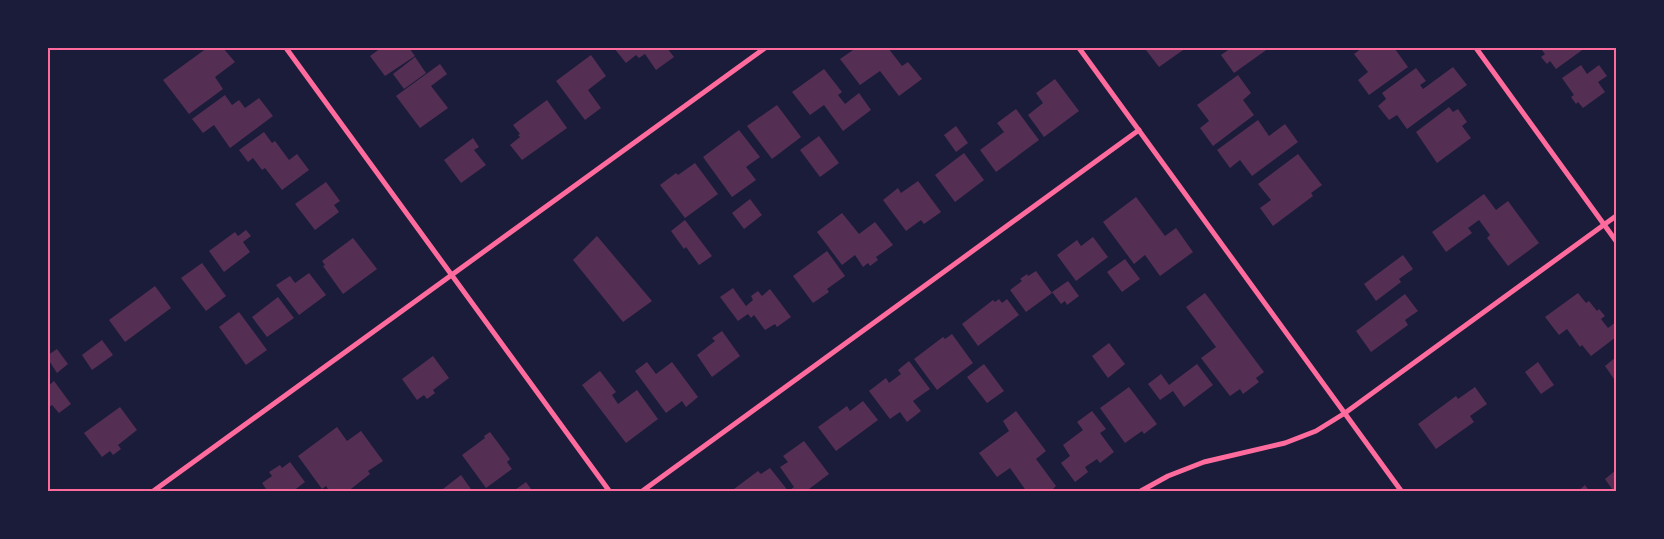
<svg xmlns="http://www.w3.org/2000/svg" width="1664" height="539" font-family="'Crimson Pro',serif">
<rect width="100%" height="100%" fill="#1b1b3a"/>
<!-- building -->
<g fill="#542f53">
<path d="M207,48h16l12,14 -20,15 8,12 -34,25 -26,-34z"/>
<path d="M381,48h28l6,8 -30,20 -15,-20z"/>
<path d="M614,48h53l7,9 -18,13 -11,-16 -6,4 -3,-3 -10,8z"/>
<path d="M856,48h32l14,18 6,-4 14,17 -23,17 -19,-25 -20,14 -20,-26z"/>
<path d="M1149,48h37l-27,19 -13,-17z"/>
<path d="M1231,48h38l-35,25 -13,-18z"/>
<path d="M1362,48h35l-2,1 13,18 -39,28 -11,-15 10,-8 -14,-18z"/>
<path d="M1543,48h42l-29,21 -6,-8 -3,3 -6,-7 4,-3 -4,-5z"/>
<path d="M591,55l15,21 -18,14 13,18 -16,12 -29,-39z"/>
<path d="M415,57l11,16 -22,16 -11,-15z"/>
<path d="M440,64l7,10 -16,12 17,22 -28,20 -24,-32z"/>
<path d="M1581,65l6,9 12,-9 8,11 -9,6 7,10 -22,16 -5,-6 -2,2 -5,-7 3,-2 -12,-17z"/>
<path d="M1453,67l14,18 -60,44 -10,-14 -8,5 -11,-14 8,-7 -4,-6 34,-25 10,13 -6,4 3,4z"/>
<path d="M824,69l18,23 -4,3 7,9 14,-11 12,17 -28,21 -19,-26 -14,10 -18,-23z"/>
<path d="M1238,75l13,18 -8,7 11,15 -41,31 -13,-18 9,-7 -12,-16z"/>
<path d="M1055,79l24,32 -35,26 -16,-22 15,-12 -7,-10z"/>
<path d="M225,95l7,10 7,-5 6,8 14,-10 14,18 -43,32 -16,-23 -11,8 -11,-14z"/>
<path d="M547,100l20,28 -45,32 -12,-15 10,-8 -2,-2 2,-1 -7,-9z"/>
<path d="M777,105l24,32 -29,22 -25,-33z"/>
<path d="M1449,107l4,5 5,-3 9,13 -5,4 9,12 -34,25 -21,-31z"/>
<path d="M1016,109l23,31 -43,32 -16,-22 24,-18 -7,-9z"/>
<path d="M1258,120l11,16 16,-12 13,18 -46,34 -12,-16 -10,8 -13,-18z"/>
<path d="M956,126l12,17 -12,9 -12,-17z"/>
<path d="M739,130l21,27 -14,10 10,13 -24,17 -29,-40z"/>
<path d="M264,132l8,11 3,-2 14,19 8,-6 12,16 -27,20 -17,-22 -3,2 -9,-12 -5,4 -9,-12z"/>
<path d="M819,136l20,27 -19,14 -20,-27z"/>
<path d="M473,138l6,9 -5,3 12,15 -25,18 -17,-23z"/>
<path d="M964,153l20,27 -29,22 -20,-27z"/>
<path d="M1298,154l24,31 -11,8 2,3 -40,30 -13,-18 11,-8 -13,-16z"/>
<path d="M695,163l23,31 -33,24 -25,-33 16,-12 2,2z"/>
<path d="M918,181l23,31 -17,12 -3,-4 -15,11 -23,-31 15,-12 3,5z"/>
<path d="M326,182l14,19 -6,4 5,7 -24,18 -20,-26z"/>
<path d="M1484,194l12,16 12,-9 31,42 -31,23 -21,-28 3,-3 -11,-15 -11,8 4,5 -26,19 -14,-20z"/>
<path d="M1136,197l29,39 11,-8 17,24 -33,24 -15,-21 -11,9 -31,-42z"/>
<path d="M750,199l12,16 -18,14 -12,-16z"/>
<path d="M842,213l17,21 16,-12 18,23 -17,12 2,3 -8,6 -2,-3 -5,4 -8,-12 -13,10 -25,-33z"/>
<path d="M685,220l27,36 -13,9 -13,-18 -2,2 -13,-18z"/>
<path d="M246,230l5,6 -8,6 7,10 -26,20 -15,-21 26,-19 3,4z"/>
<path d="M597,236l55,65 -29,21 -50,-62z"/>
<path d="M1093,237l15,20 -32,24 -19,-26 20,-15 4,6z"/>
<path d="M353,238l24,31 -34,25 -20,-28 2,-1 -3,-4z"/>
<path d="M827,251l18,25 -18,13 2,3 -16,11 -20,-27z"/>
<path d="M1403,255l10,14 -14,10 2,3 -25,19 -12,-17z"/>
<path d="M1125,259l15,20 -18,13 -15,-20z"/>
<path d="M202,263l24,33 -20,15 -25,-33z"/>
<path d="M1036,271l16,22 -26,19 -16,-22 12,-9 -2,-2 7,-5 1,2z"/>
<path d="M309,273l17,22 -27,20 -23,-30 14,-9 5,7z"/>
<path d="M1068,281l11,15 -12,9 -2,-4 -4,3 -9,-12z"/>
<path d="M155,286l16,22 -46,34 -16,-22z"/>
<path d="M733,288l13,18 7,-6 -2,-4 7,-5 4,5 8,-7 21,28 -14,10 -2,-3 -10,6 -11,-15 -3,3 -3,-4 -10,7 -18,-24z"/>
<path d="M1205,293l59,79 -8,6 3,4 -16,12 -3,-5 -10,7 -29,-38 15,-11 -30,-40z"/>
<path d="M1578,293l8,10 3,-2 8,10 2,-2 6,7 -4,3 7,9 8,-6v15l-25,19 -9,-11 -2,2 -13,-18 -8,6 -14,-18z"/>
<path d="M1405,294l13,17 -13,9 3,5 -37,27 -15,-21z"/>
<path d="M278,297l16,21 -27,19 -15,-20z"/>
<path d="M999,299l3,4 5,-4 12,16 -41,31 -16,-22 31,-24 2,2z"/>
<path d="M239,312l28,38 -21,15 -27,-38z"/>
<path d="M722,331l18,25 -28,21 -15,-22 18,-14 -3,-3z"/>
<path d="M952,334l21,29 -36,27 -23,-31 29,-22 2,2z"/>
<path d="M102,340l11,15 -21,15 -10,-15z"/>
<path d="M1109,343l16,21 -17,14 -16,-22z"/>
<path d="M57,349l11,15 -11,9 -9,-14v-4z"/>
<path d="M433,356l16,22 -16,12 2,3 -8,6 -3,-4 -7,5 -15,-21z"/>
<path d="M1616,357v25l-11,-16z"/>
<path d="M909,361l21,28 -17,12 8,10 -14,11 -7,-10 -10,7 -21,-28 17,-13 3,5 12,-9 -3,-4z"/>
<path d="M647,362l9,12 16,-12 26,35 -12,10 -4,-6 -16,12 -31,-42z"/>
<path d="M1538,362l16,23 -13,9 -16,-22z"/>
<path d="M984,364l20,27 -17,12 -20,-26z"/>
<path d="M1197,364l16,21 -29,22 -11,-16 -13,9 -12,-16 13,-10 8,11z"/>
<path d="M600,371l16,21 -4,3 6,9 19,-14 21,29 -32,24 -44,-58z"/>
<path d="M54,381l17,23 -12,9 -7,-8 -4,3v-22z"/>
<path d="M1129,387l28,37 -13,10 -2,-3 -17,12 -25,-35z"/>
<path d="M1475,387l12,17 -17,12 4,6 -38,27 -18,-25 38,-28 2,3z"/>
<path d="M863,401l15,19 -42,31 -18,-24 29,-21 3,5z"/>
<path d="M120,407l17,23 -19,15 3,4 -8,6 -3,-4 -8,6 -18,-24z"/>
<path d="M1016,411l30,40 -10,8 20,27 -6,6h-23l-17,-24 -13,9 -18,-24 30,-22 -6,-10z"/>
<path d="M1092,411l14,18 -6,4 14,19 -14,11 -3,-4 -12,8 3,5 -13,10 -14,-19 9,-7 -7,-11 20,-15 -6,-8z"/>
<path d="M337,427l10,14 14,-10 22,30 -15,10 2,3 -23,18h-17l-4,-6 -4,3 -24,-33z"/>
<path d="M490,432l20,27 -3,3 5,7 -26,19 -24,-33 23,-17 -1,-2z"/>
<path d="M804,441l25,33 -24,18h-14l-1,-2 4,-3 -14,-20 8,-5 -5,-6z"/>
<path d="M290,462l15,20 -13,10h-24l-6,-9 10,-7 -3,-4 11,-7 2,3z"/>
<path d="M770,468l19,24h-59l28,-21 3,3z"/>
<path d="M1616,470v22h-2l-9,-13z"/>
<path d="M461,475l12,17h-34z"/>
<path d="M526,482l7,10h-21z"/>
<path d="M1585,485l5,7h-13z"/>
</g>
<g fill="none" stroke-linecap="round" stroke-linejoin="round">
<!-- minor -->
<g stroke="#ff6b9d" stroke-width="5">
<path d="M286,48l324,444"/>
<path d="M1079,48l323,444"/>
<path d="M1476,48l140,193"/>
<path d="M152,492l613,-444"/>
<path d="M641,492l498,-362"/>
<path d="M1139,492l29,-16 36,-14 81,-19 31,-12 29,-18 271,-197"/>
</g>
</g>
<!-- border -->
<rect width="1664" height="539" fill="none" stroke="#1b1b3a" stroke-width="98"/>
<rect x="49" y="49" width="1566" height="441" fill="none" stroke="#ff6b9d" stroke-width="2"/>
</svg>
